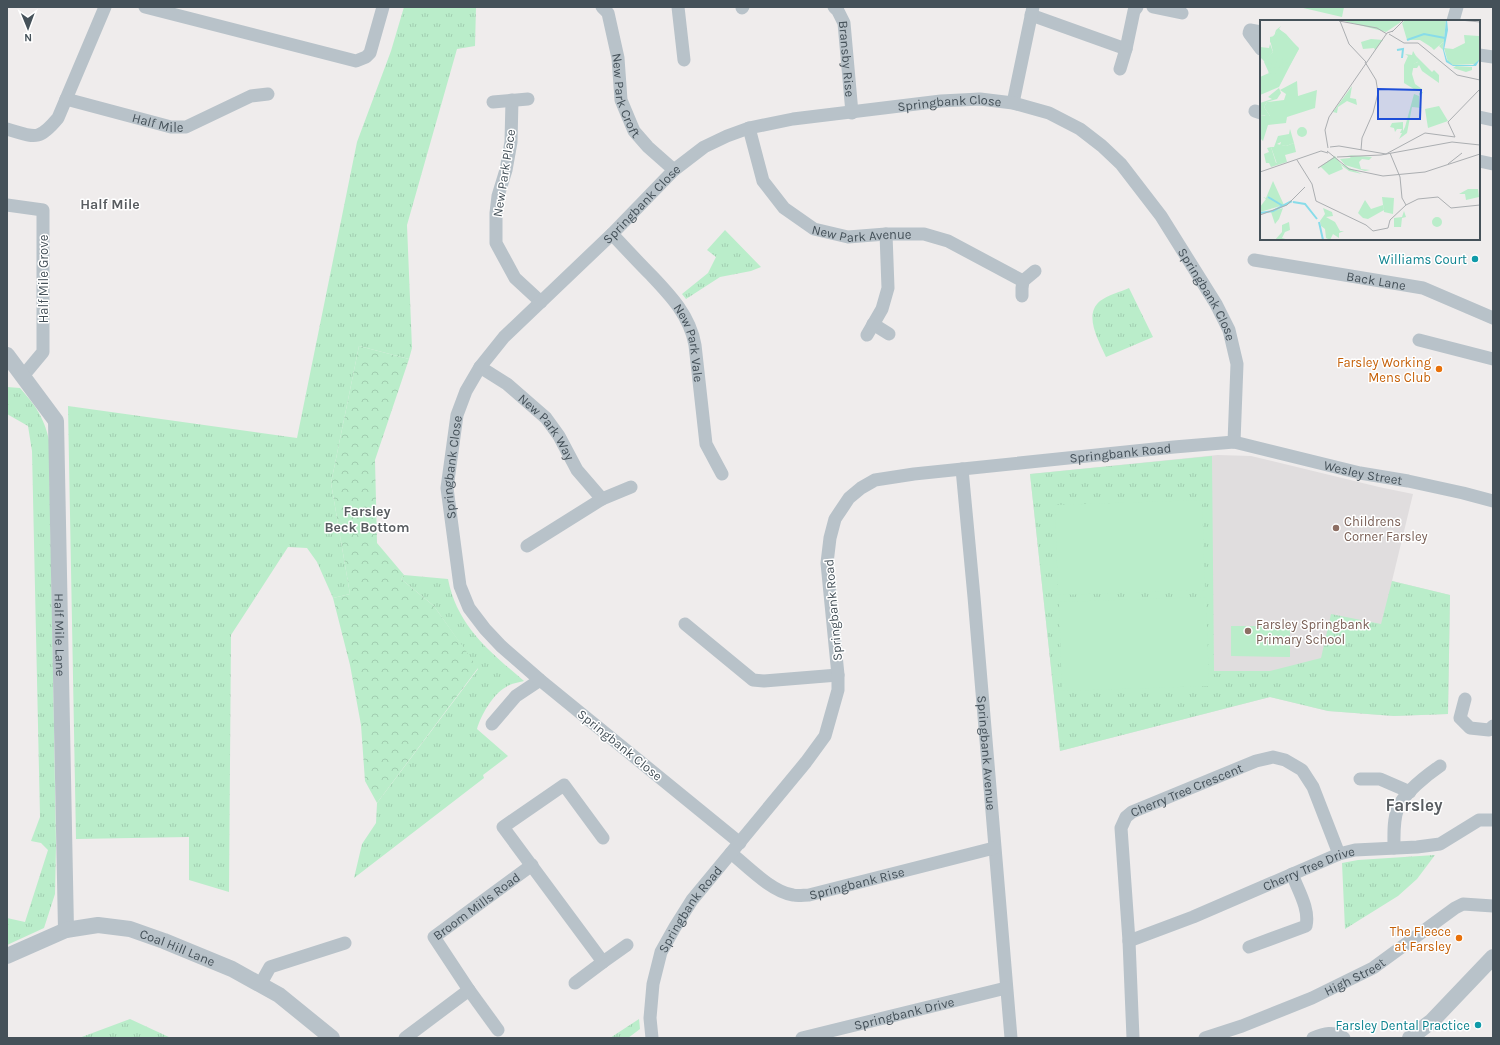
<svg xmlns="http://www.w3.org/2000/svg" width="1500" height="1045" viewBox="0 0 1500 1045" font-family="Karla,sans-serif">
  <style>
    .education { fill: #e0ddde }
    .grass { fill: url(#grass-tufts) }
    .forest { fill: url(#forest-crowns) }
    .park { fill: #baedca }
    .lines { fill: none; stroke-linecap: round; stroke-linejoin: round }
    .minor { stroke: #b8c2c9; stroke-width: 13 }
    .tertiary { stroke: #b8c2c9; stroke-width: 16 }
    .culture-dot { fill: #0f9aa8; stroke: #fff; stroke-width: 1.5 }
    .food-dot { fill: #e8710a; stroke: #fff; stroke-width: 1.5 }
    .education-dot { fill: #8d6e63; stroke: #fff; stroke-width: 1.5 }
    .labels { text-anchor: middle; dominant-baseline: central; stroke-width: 3; stroke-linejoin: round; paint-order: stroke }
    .street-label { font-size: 13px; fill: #455159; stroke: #fff }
    .culture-label { font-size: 13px; fill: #0d838f; stroke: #fff; text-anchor: end }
    .food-label { font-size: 13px; fill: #c56008; stroke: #fff; text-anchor: end }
    .education-label { font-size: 13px; fill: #785e54; stroke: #fff; text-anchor: start }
    .neighbourhood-label { font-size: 14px; font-weight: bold; fill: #595d61; stroke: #fff }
    .district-label { font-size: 17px; font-weight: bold; fill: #595d61; stroke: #fff }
    .inset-river { fill: none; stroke: #88dce9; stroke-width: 2 }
    .inset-road { fill: none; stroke: #abaeb1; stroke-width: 1 }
    .view { fill: #1d4ed8; fill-opacity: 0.15; stroke: #1d4ed8; stroke-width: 2 }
    .inset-edge { fill: none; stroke: #455159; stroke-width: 2 }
  </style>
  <defs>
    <pattern id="grass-tufts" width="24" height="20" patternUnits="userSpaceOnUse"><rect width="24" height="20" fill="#baedca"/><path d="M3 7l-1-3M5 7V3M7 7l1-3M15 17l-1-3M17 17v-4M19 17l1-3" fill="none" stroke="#a1cdb0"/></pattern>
    <pattern id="forest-crowns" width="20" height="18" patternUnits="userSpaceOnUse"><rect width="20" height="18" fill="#baedca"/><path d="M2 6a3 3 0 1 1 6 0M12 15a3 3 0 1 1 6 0" fill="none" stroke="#a1cdb0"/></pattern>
  </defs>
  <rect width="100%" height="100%" fill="#efecec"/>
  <path class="education" d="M1218,455L1251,456L1379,487L1413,494L1392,581L1450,595L1448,714L1394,716L1328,711L1270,697L1060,751L1030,474Z"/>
  <path class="grass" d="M404,7H476L475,46L457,49L407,225L412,348L409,359L359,346L331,483L350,594L333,598L317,562L307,548L288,547L231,635L229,892L189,880V837L76,839L68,406L297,438L357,142L391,51Z
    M725,230L761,267L751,271L720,277L686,299L682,294L708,273L716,257L707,250Z
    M1129,288L1153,337L1106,357C1099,341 1083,315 1100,301C1108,295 1120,292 1129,288Z
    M7,387L20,388C35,405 44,417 49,440L56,845L55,894L44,928L7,945V918L25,922L48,850L41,843L31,841L40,817L32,451L28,426L7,414Z
    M1212,456L1214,671H1270L1321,658L1331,614L1381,624L1392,581L1450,595L1448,714L1394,716L1328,711L1270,697L1060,751L1030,474Z
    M404,575L448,579C457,626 490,652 524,681C518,683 511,683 506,687C493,694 481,715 477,729L508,756L483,775L484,778L354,878L362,844L376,823L377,803L478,669L434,606L401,579Z
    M1435,855L1417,879L1398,896L1345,929L1342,863L1358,860Z
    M130,1019L171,1038H79Z
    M639,1019L640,1029L628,1038H610Z"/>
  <path class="forest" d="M359,346L409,359L375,460L377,543L404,575L401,579L434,606L478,668L377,803L365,781L361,725L350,665L333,598L350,594L331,483Z"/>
  <path class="park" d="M1299,7H1344L1342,17Z
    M1202,500L1205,590L1058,595L1055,505Z
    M1206,597L1209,686L1062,691L1059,602Z
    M1231,626H1290V657L1231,656Z"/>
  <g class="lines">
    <g class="minor">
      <path d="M145,7L356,61L366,57L370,53L383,7"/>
      <path id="s1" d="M602,7L608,13L618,58L621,100L634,131L648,147L674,170"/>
      <path d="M678,7L684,60"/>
      <path id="s2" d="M834,7L838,11L844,23L852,113"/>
      <path d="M1153,7L1182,13"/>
      <path d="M742,8L743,7"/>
      <path d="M1031,15L1126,49"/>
      <path d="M1453,21L1457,7"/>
      <path d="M1261,32L1250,30L1249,33L1261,49"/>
      <path d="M1479,55L1493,57"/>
      <path d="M1120,69L1126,49L1134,11L1137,7"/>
      <path id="s3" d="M66,99L171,127H186L251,96L268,94"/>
      <path d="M512,100L511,142L506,170L498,196L496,213V243L515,278L541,302"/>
      <path d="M493,102L528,99"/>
      <path d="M1013,103L1033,7"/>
      <path d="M1255,111L1261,113"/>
      <path d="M1479,117L1493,120"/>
      <path id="s4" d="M749,128L763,181L784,208L814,229L848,237L886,234H924L948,241L1023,281L1022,288V296"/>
      <path d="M7,129C35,137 38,142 58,118L105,7"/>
      <path d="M1479,161L1493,164"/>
      <path d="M7,205L43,210V352L23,376"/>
      <path id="s5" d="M612,234C625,248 638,262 651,275C671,296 690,316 695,345L706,444L722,474"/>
      <path id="s6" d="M1254,260L1423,288L1493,318"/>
      <path d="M1023,281L1035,271"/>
      <path d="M873,324L889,334"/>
      <path d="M867,335L882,309L888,288L886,234"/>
      <path d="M1419,340L1493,359"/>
      <path id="s7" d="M480,367L507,384L546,418L559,436L577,470L602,499"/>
      <path id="s8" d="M962,469L974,597L1011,1038"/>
      <path d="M527,546L602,499L631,487"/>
      <path d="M685,624L753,680L764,681L838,675"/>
      <path d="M1465,699L1460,718L1470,728L1489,730L1493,726"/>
      <path d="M492,724L516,696L540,680"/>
      <path d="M1360,779H1380L1410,792"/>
      <path d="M603,838L564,785L503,827L603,962L627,945"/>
      <path id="s9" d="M740,843L540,680L501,646L485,629L469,608L460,586L447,488L457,415L466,391L480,367L504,337L612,234L674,170L704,147L727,136L749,128L793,119L941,101L980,99L1013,103L1049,113L1080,129L1102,146L1121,164L1161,216L1216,304L1229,330L1237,364L1234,442"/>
      <path d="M1394,848C1394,835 1393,820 1398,808C1404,793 1427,775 1440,766"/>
      <path id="s10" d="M731,853C748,867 772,892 793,895C798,896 804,895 809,895L994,848"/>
      <path id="s11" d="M1129,941L1193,917L1339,854L1355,850L1417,847L1440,844L1479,820H1493"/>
      <path d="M1249,947L1306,926C1310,909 1298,890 1292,874"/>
      <path d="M575,983L603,962"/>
      <path d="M260,985L270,967L345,943"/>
      <path d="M469,990L498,1030"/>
      <path id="s12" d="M405,1038L469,990L434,937L532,865"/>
      <path id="s13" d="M652,1038L650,1018L653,984L661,952L675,927L692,900L806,762L825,736L838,690V675L827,563L830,538L835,519L849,498L861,488L875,480L914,474L1174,447L1234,442L1360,473L1408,481L1463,493L1493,501"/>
      <path id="s14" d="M802,1038L1006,988"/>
      <path id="s15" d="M1133,1038L1129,941L1121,828L1126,817L1132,812L1256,761L1273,757L1285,760L1302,770L1313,787L1339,854"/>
      <path id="s16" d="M1205,1038L1242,1026L1312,998L1373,968L1455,908L1463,904L1493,906"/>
      <path d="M1313,1038C1323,1034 1335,1030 1344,1038"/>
    </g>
    <g class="tertiary">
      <path id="s17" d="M7,355L56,421L66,930"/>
      <path id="s18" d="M7,956L66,930L98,925L130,929L164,941L232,969L279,995L332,1038"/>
      <path d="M1410,1038L1432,1021L1493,957"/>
    </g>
  </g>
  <g class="culture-dot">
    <circle cx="1475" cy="259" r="4"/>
    <circle cx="1478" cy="1025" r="4"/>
  </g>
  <g class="food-dot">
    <circle cx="1439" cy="369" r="4"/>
    <circle cx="1459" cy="938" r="4"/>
  </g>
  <g class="education-dot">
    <circle cx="1336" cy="528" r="4"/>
    <circle cx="1248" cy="631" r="4"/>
  </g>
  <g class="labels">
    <g class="street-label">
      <text stroke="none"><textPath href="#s2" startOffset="55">Bransby Rise</textPath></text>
      <text stroke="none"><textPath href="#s1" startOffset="93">New Park Croft</textPath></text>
      <text stroke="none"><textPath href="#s9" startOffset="1175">Springbank Close</textPath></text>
      <text stroke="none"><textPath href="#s3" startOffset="95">Half Mile</textPath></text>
      <text transform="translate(504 173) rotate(-81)">New Park Place</text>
      <text stroke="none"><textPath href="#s9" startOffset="839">Springbank Close</textPath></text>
      <text stroke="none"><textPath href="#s4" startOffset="174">New Park Avenue</textPath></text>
      <text transform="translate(43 279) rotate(-90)">Half Mile Grove</text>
      <text stroke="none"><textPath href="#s6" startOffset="124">Back Lane</textPath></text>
      <text stroke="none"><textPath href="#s9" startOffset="1522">Springbank Close</textPath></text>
      <text stroke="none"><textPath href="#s5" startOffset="137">New Park Vale</textPath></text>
      <text stroke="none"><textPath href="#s7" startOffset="91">New Park Way</textPath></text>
      <text stroke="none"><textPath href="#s13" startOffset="883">Springbank Road</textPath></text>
      <text stroke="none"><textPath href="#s9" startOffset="503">Springbank Close</textPath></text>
      <text stroke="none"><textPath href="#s13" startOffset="1130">Wesley Street</textPath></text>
      <text transform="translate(833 610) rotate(-95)">Springbank Road</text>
      <text stroke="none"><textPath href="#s17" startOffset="296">Half Mile Lane</textPath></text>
      <text transform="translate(620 745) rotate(39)">Springbank Close</text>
      <text stroke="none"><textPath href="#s8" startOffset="285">Springbank Avenue</textPath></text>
      <text stroke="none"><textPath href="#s15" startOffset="289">Cherry Tree Crescent</textPath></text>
      <text stroke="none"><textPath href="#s11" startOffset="194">Cherry Tree Drive</textPath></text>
      <text stroke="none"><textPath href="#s10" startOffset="141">Springbank Rise</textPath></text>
      <text stroke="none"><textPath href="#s12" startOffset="196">Broom Mills Road</textPath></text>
      <text stroke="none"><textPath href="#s13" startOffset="139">Springbank Road</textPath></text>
      <text stroke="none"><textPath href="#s18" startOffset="180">Coal Hill Lane</textPath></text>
      <text stroke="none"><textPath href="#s16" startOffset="162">High Street</textPath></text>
      <text stroke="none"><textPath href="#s14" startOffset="105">Springbank Drive</textPath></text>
    </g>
    <g class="culture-label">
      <text x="1467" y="259">Williams Court</text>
      <text x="1470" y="1025">Farsley Dental Practice</text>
    </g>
    <g class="food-label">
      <text x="1431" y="362">Farsley Working<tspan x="1431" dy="15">Mens Club</tspan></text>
      <text x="1451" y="931">The Fleece<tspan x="1451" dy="15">at Farsley</tspan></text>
    </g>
    <g class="education-label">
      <text x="1344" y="521">Childrens<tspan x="1344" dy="15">Corner Farsley</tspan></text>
      <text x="1256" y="624">Farsley Springbank<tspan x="1256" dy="15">Primary School</tspan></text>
    </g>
    <g class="neighbourhood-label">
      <text x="110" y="204">Half Mile</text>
      <text x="367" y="511">Farsley<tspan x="367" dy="16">Beck Bottom</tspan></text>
    </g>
    <g class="district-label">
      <text x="1414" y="805">Farsley</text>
    </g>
  </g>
  <g transform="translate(1260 20)">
    <rect width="220" height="220" fill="#efecec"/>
    <path d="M80,0H139L141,2L126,12ZM145,0H186L183,30L179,26L183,22V17H171V27L160,20H147L142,3ZM19,9L39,28L19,67L0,75V57L9,53L4,42L13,32L10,20ZM153,31L159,41L154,44L152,54L155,64L162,69L157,71L144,63V45L148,36L145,34L152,35ZM196,46L212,47V50L206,52L193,48ZM37,61L38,76L57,70L55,88L27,97L26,103L8,105L3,121L0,118V95L10,96L4,87L7,82L24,80L26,74L20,70ZM163,72V73L159,75V87L162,88L152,87L147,113L139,119L145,107L154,74L159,76V73ZM87,135L112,137L109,140L102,139L99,142L101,149L110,150L112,152L110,150L105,151L85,145L80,139L90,138L91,136ZM13,161L24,185L0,192V187L6,179L3,177L6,178ZM23,188L19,199L15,204L11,192ZM63,188L72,192L73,196L66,197L75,202L80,211H84L79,213V218L73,214L70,220L66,218L65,209L61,206L60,201L65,194ZM29,202L30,210L25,212L22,218L29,220H15L22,212V205Z" fill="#baedca"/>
    <path d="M21,6L19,9L26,14L39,29L29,47L38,28L19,10L16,13L17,22L12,20L10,23V17L15,16V13L16,10ZM10,24L13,32L5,42L0,37V27L9,28ZM156,36L172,52L174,50L179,55V63L162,51L159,45L157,48H152L153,44L158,42ZM28,37L25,41L18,47L28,42L27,46L16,48L20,50L16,54L8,53L12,50L7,43L12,44L11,47L14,48L18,38L20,40L17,43L19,44L21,40L24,38L22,40L23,42ZM19,68L21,73L17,79L7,82L4,87L10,96L6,98L5,95H0V83L12,79L8,77ZM30,109L34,123L26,126L20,125L21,122L17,124V137L22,142L17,144L11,127L7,128L11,127H14L18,116L29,114ZM75,136L81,144L102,154L89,151L81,145L83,149L69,155L61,147L57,149Z" fill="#baedca"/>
    <path d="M122,177L134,178L133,194L124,192Z" fill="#baedca"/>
    <path d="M220,12V39L215,44L193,45L188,42L184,28L193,29L205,23L204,15L219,16ZM171,17H183V22L174,30L168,24ZM111,19L123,20L115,30L114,28L103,29L101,22ZM92,66L90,78L96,79L97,85L87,81L78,87L77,93L73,92ZM179,86L188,101L168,108L165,89ZM143,102V113H140L142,109H137L135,112L134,108L130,107L132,103ZM37 112a5 5 0 1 1 10 0a5 5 0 1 1-10 0ZM34,123L36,132L25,135L27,142L11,147L9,143H6L4,134L9,132L7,128L11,127H12L13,128L11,127L7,128L11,127L16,143H21L18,142L14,131L17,124L26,126ZM208,169H218L219,177L206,180L205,174H199ZM105,180L111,189L123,185L124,190L108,199L103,198L98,193ZM144,191L146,197L142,198L141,207H134V198L142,197ZM172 202a5 5 0 1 1 10 0a5 5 0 1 1-10 0Z" fill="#baedca"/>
    <path d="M186,0H187L188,10L184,30L187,40L193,45H213L220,39L216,46H193L186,42L183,30Z" fill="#88dce9"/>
    <path class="inset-river" d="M147,20L164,14L185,18M137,30L143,29L142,38M8,177L23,186M33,182L45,184L57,199M0,193L13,191L32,181M59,202L63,220"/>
    <path class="inset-road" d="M200,0L220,2M79,1L117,8L127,14M80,1L89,24L106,42M132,12L144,0M129,14L144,23H158L197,55L220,60M195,117L188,102L220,69M70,127L79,126L126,134L165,113L195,117M68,128L65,110L69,97L127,13L133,11M101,130L102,118L113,93L118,73L116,60L105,42M67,131L89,149L123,156L165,152L220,134M130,133L140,157L142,178L146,185M77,137L121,135L192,122L220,125M37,140L52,164L56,181L106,205L113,211L128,208L130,200L146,185L158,179L178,177L191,188L220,185M188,144L202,133M58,148L75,137M0,152L61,131L68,133M0,195L27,185L45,167"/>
    <path class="view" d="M118,69L161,70L160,99H118Z"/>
    <rect width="220" height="220" class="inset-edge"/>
  </g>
  <rect width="1500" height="1045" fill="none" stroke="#455159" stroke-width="16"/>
  <g transform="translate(28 28) rotate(179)" stroke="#ffffff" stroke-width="3" paint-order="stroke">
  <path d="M0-3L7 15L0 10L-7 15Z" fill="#455159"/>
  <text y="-6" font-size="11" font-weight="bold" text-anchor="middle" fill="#455159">N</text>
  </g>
</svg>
